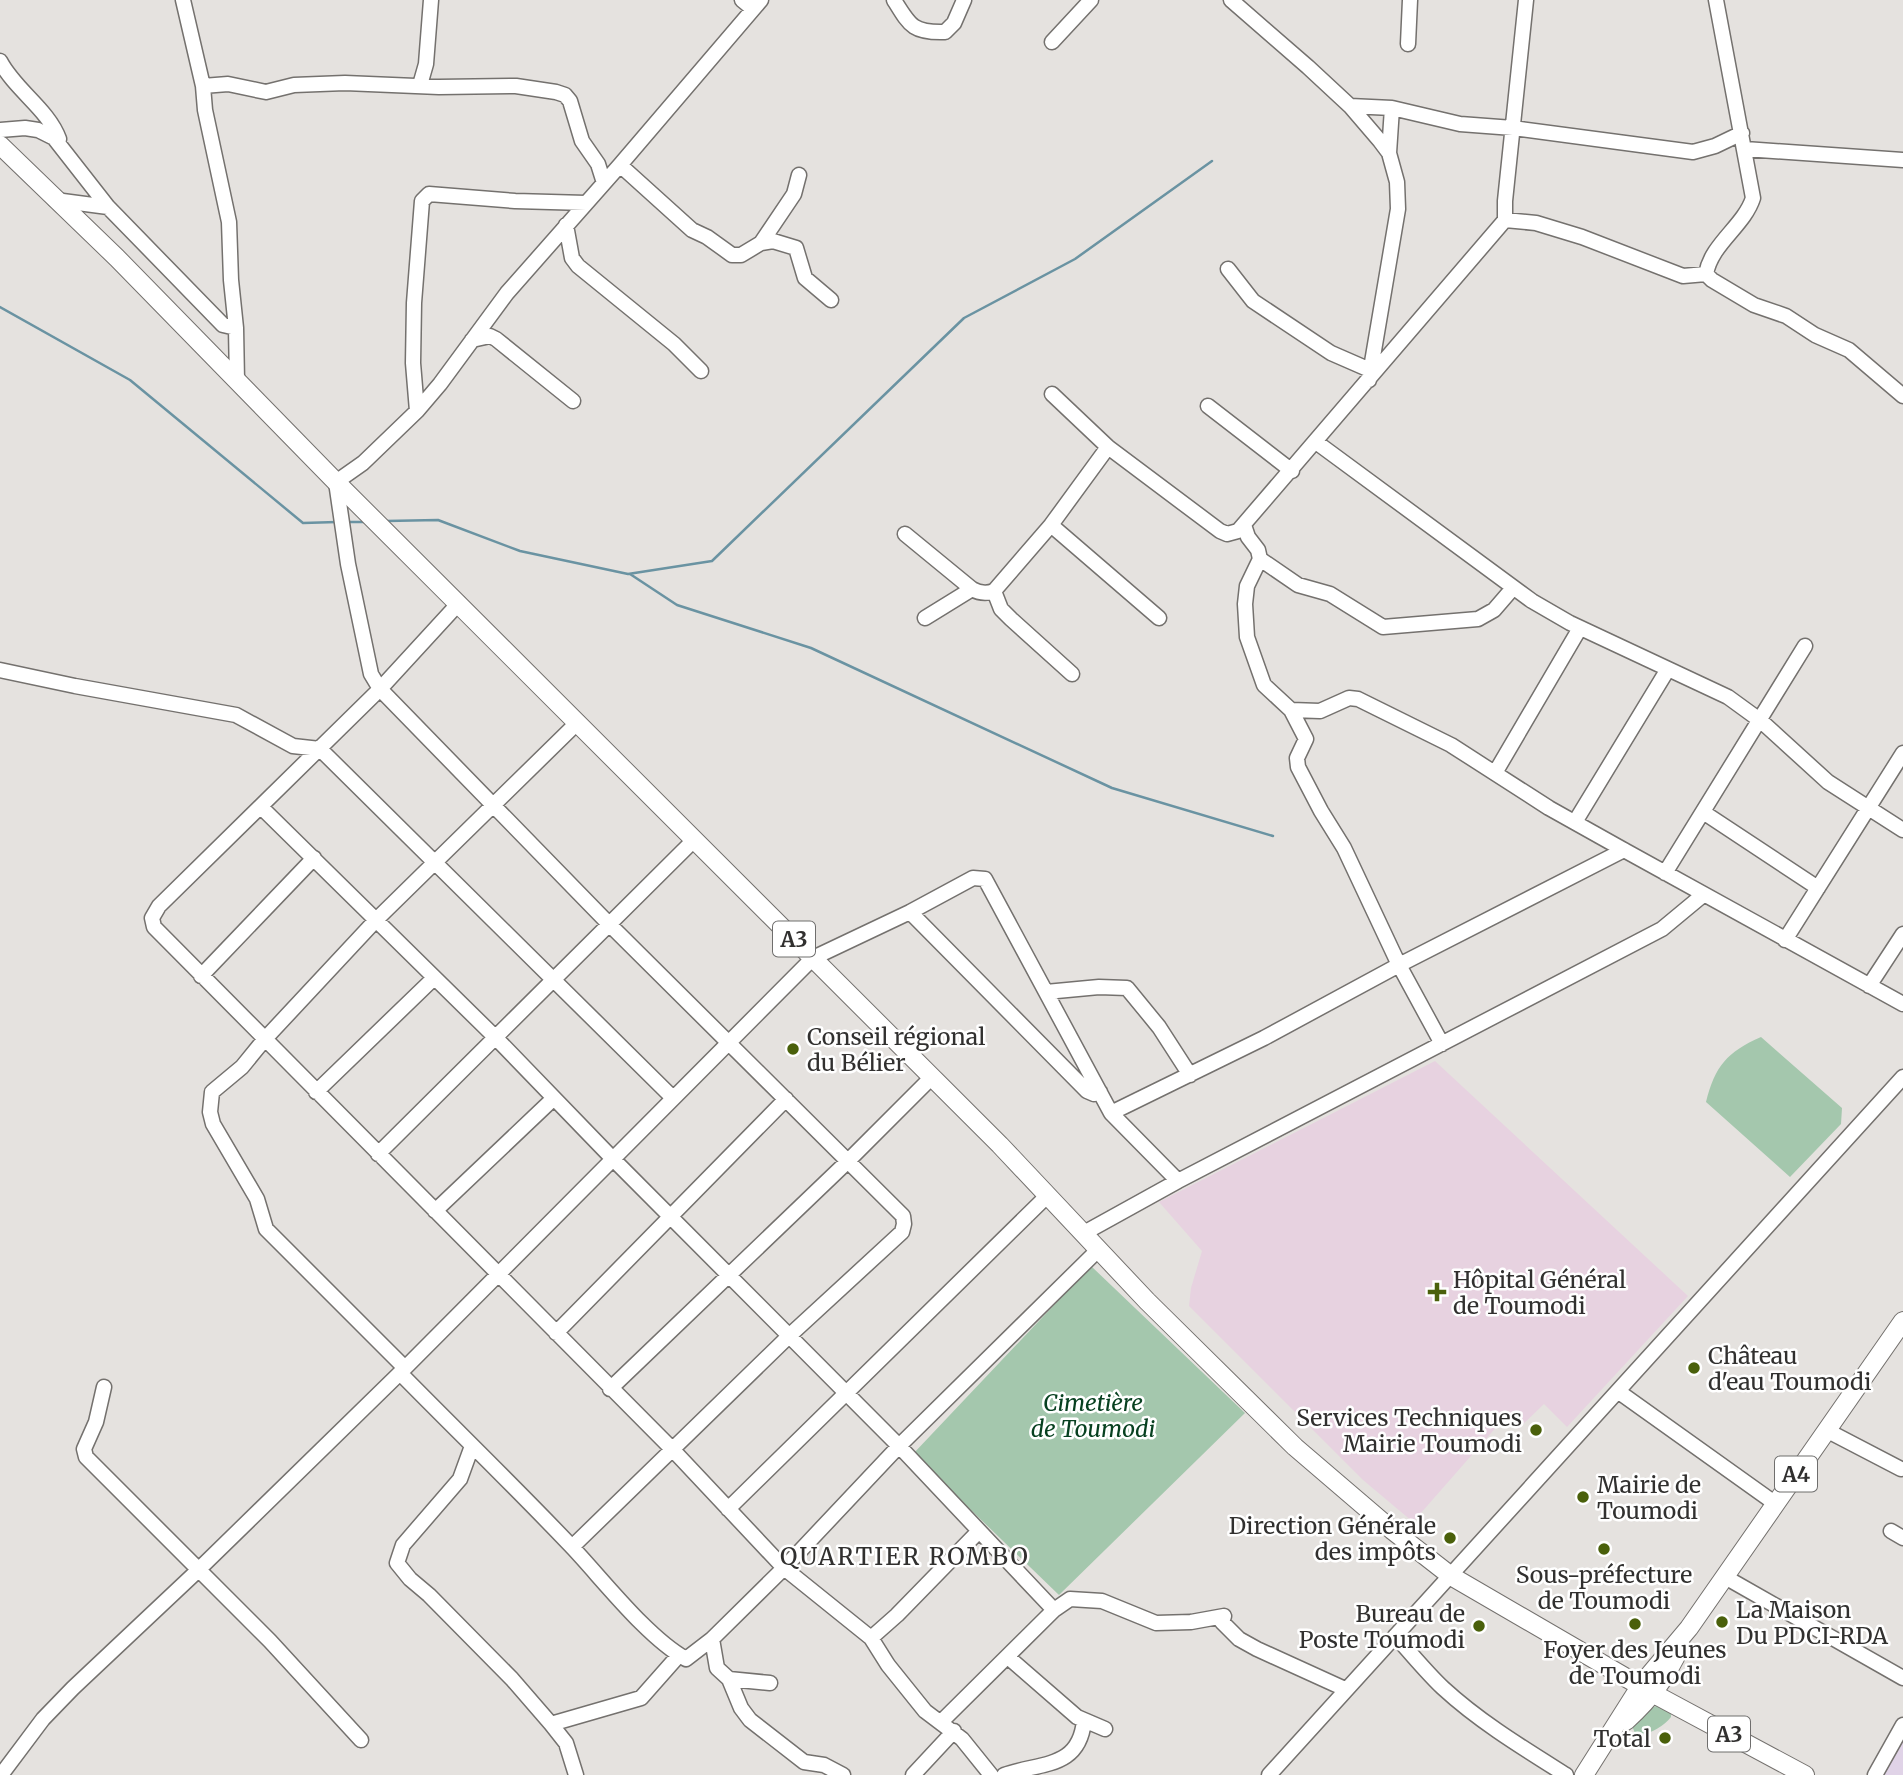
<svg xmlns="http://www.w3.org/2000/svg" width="1903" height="1775" viewBox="0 0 1903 1775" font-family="Merriweather,serif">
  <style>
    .commercial { fill: #e0d3e7 }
    .medical { fill: #e7d2e0 }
    .green { fill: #a4c7ad }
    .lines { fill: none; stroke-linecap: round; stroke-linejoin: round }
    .stream { stroke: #6a93a2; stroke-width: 2.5 }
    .minor-casing { stroke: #74716e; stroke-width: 17 }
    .major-casing { stroke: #74716e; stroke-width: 20 }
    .minor { stroke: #fff; stroke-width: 14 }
    .major { stroke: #fff; stroke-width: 18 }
    .poi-dot { fill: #4a600b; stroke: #fff; stroke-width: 2.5 }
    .labels { text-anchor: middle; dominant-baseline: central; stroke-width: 5; stroke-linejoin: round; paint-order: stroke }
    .shield { fill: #fff; stroke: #6f6e6d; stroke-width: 2 }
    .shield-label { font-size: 21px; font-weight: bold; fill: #31302f }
    .poi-label { font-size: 23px; fill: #31302f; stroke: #fff; text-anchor: start }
    .park-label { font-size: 23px; font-style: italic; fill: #074020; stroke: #fff }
    .neighbourhood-label { font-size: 24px; letter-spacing: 2px; fill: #31302f; stroke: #fff }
  </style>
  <rect width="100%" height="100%" fill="#e5e2df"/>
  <path class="commercial" d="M1903,1735V1775H1881Z"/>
  <path class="medical" d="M1435,1061L1688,1296L1567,1427L1544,1404L1518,1429L1506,1416L1413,1522L1363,1480L1189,1306L1191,1288L1202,1251L1159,1202Z"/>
  <path class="green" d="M1761,1037L1842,1108L1841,1124L1790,1177L1706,1102C1715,1066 1727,1052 1761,1037Z
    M1091,1266L1245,1413L1059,1595L913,1454Z
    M1658,1705L1671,1711V1717C1663,1727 1647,1737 1635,1733L1632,1726L1643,1712Z"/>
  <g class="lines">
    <path class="stream" d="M0,307L130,380L303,523L337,522
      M386,521L438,520L520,551L628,574L712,561L964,318L1075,259L1212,161
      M347,522H365
      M630,574L677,605L811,648L1112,788L1273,836"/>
    <defs>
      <path id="minor" d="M183,0L203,86L205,110L229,222L231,280L236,328L237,381
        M742,0L753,9
        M894,0C910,26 913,33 945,32L954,23L964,0
        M1231,0L1308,67L1350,106L1380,141L1389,153L1397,182L1398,209L1369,380
        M1716,0L1753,198C1744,226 1711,244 1706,274L1712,280L1754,305L1786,316L1815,335L1849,350L1903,396
        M1052,42L1091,0
        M1408,44L1410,0
        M0,61C15,90 48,109 59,139
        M420,85L426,64L431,0
        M203,86L228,84L266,92L294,85L345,83L439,87L516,86L556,92L565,95L570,101L582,141L598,164L604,183
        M1350,106L1392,108L1460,124L1513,128L1693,152L1715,146L1742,133
        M0,130L25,128L38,130L54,138L108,207L223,325L236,328
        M1745,149L1903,160
        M1389,153L1392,108
        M620,165L692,230L707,237L732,255H741L761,243L773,241L796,248L805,278L831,300
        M55,200L108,207
        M1505,220L1536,223L1582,237L1683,276L1706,274
        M566,225L572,258L578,266L674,344L701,371
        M761,243L794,194L799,175
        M1228,269L1253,301L1331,353L1370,370
        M472,340L490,336L496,339L573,401
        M1052,394L1108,447L1220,531L1227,534L1238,531L1505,220V201L1526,0
        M1208,406L1292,471
        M417,411L413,363L414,303L422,201L429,194L515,201L586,203
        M1316,442L1532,601L1570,623L1728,697L1761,721L1828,782L1903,830
        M1051,525L1159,618
        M1244,525L1248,537L1258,550L1260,559L1247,586L1245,604L1247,637L1264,685L1291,710L1306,739L1297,758L1298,767L1321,811L1344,848L1399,965L1442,1044
        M905,534L972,589C979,593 986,594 994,591L1051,525L1108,447
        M1260,559L1298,585L1330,594L1383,627L1478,619L1494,610L1513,588
        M994,591L1001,609L1011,619L1072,674
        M459,603L380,689L159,906L152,918L154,927L673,1450L784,1568L871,1638L888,1665L925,1711L962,1739L991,1775
        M925,618L972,589
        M0,670L75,686L236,715L293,746L320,749L673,1098
        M1291,710L1320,711L1349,698L1358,699L1451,745L1549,808L1624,850L1903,1004
        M1495,773L1580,628
        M261,807L495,1037L613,1159L899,1446L1054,1610
        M1703,812L1818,888
        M1575,822L1668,669
        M1665,873L1805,646
        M910,912L1087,1091L1094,1094L1100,1092
        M1785,940L1903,753
        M201,976L314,858
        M1869,986L1903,934
        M1046,992L1099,987L1127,988L1159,1027L1190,1075
        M316,1092L434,978
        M1111,1113L1264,1038L1399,965L1624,850
        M378,1154L694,840
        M435,1211L554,1098
        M1084,1233L1178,1181L1662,929L1703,895
        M556,1333L786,1099
        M405,1368L266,1229L257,1199L213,1124L210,1112L212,1092L242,1067L264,1040L376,920L578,722
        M400,1373C457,1431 516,1488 572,1547C604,1581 647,1637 686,1659L712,1639L784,1568L899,1446L1098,1250
        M104,1387L96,1422L84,1449L86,1457L270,1641L361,1740
        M610,1389L848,1161L932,1077
        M1619,1392L1776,1504
        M1826,1430L1901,1469
        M472,1446L460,1479L403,1545L397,1563L410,1579L429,1595L512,1679L551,1724L566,1743L576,1775
        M728,1509L1047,1196
        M1891,1531L1903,1538
        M572,1547L789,1336L902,1232L904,1224L903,1216L608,923L380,689L371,674L348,564L336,482L363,463L417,411L440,384L507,293L620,165L761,0
        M1725,1577L1903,1678
        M1395,1636C1411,1653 1426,1672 1443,1688C1480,1722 1523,1748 1566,1775
        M871,1638L897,1615L978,1532
        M712,1639L717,1668L729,1679L741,1708L750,1720L804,1762L824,1765L843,1775
        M1008,1657L1077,1717L1105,1729
        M729,1679L770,1683
        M941,1722L1054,1610L1070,1599L1102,1601L1156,1623L1191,1622L1224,1616L1222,1622L1239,1639L1257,1649L1345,1689
        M551,1724L641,1698L679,1655
        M1,1775L43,1719L73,1688L192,1576L405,1368L813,958L910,912L973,878L985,879L1111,1113L1178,1181
        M913,1775L954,1731
        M1004,1775C1041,1762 1079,1769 1084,1721
        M1269,1775C1481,1543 1693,1311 1903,1077
        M1875,1775L1903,1725"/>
      <path id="major" d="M0,145L117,258L336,482L1000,1145L1147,1301L1295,1447L1392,1530L1451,1576L1654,1694L1805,1775
        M1626,1721C1653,1696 1665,1679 1681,1646
        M1584,1775L1641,1685L1689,1628L1903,1321"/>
    </defs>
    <use href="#minor" class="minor-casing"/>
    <use href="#major" class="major-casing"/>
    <use href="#minor" class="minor"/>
    <use href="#major" class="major"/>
  </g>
  <g class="poi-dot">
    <circle cx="793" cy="1049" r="7"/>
    <path d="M1433.5 1281.5h7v7h7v7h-7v7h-7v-7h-7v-7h7z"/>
    <circle cx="1694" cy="1368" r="7"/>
    <circle cx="1536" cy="1430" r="7"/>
    <circle cx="1583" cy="1497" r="7"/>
    <circle cx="1450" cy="1538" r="7"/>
    <circle cx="1604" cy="1549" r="7"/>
    <circle cx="1722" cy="1622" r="7"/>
    <circle cx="1635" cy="1624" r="7"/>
    <circle cx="1479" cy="1626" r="7"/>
    <circle cx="1665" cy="1738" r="7"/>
  </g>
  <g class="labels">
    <g class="shield">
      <rect x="773" y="921.5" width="42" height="35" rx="5"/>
      <rect x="1775" y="1456.5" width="42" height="35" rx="5"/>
      <rect x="1708" y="1716.5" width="42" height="35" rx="5"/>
    </g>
    <g class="shield-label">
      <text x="794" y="939">A3</text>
      <text x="1796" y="1474">A4</text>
      <text x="1729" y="1734">A3</text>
    </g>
    <g class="poi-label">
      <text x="807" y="1036">Conseil régional<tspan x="807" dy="26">du Bélier</tspan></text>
      <text x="1453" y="1279">Hôpital Général<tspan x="1453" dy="26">de Toumodi</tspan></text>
      <text x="1708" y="1355">Château<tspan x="1708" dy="26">d'eau Toumodi</tspan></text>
      <text x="1522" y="1417" text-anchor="end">Services Techniques<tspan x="1522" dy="26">Mairie Toumodi</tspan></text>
      <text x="1597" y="1484">Mairie de<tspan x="1597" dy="26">Toumodi</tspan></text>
      <text x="1436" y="1525" text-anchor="end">Direction Générale<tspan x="1436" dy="26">des impôts</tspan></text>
      <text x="1604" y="1574" text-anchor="middle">Sous-préfecture<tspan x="1604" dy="26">de Toumodi</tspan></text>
      <text x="1736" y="1609">La Maison<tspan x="1736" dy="26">Du PDCI-RDA</tspan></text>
      <text x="1465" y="1613" text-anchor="end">Bureau de<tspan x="1465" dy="26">Poste Toumodi</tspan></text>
      <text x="1635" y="1649" text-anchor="middle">Foyer des Jeunes<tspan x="1635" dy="26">de Toumodi</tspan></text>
      <text x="1651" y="1738" text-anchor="end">Total</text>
    </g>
    <g class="park-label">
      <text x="1093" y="1402">Cimetière<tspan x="1093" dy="26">de Toumodi</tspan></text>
    </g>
    <g class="neighbourhood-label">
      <text x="905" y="1556">QUARTIER ROMBO</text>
    </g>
  </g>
</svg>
